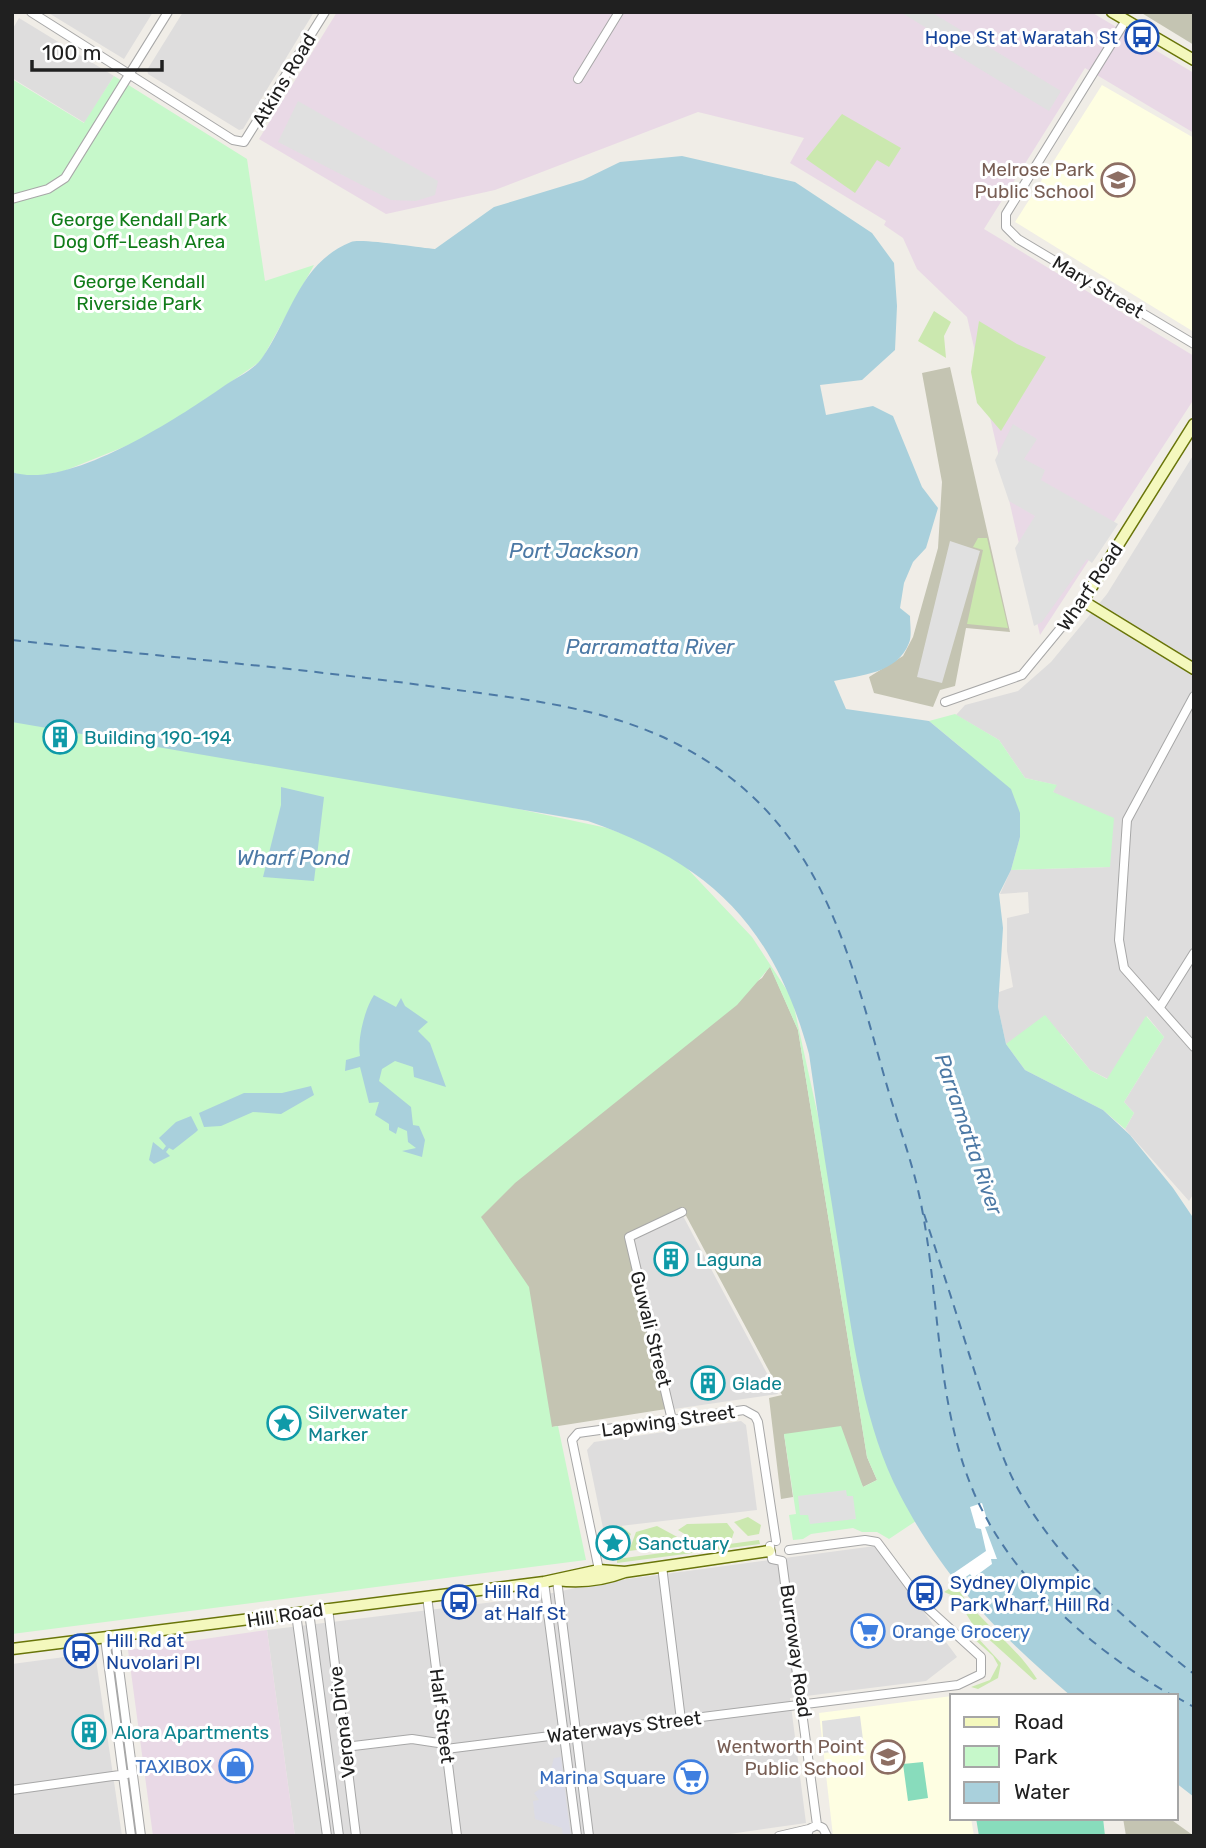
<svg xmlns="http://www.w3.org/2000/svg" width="1206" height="1848" viewBox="0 0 1206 1848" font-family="Rubik,sans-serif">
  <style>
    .residential { fill: #dedddd }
    .industrial { fill: #e9d9e6 }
    .education { fill: #fefee2 }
    .construction { fill: #c4c4b2 }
    .grass { fill: #cbe8af }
    .park { fill: #c6f8ca }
    .pitch { fill: #88dcbc }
    .parking { fill: #e0e0e0 }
    .plaza { fill: #dbdbe6 }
    .water { fill: #a9d0dc }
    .pier { fill: #fff }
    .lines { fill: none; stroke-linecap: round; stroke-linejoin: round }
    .ferry { stroke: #4c79a5; stroke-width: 2; stroke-dasharray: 9 7; stroke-linecap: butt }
    .street-casing { stroke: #a7a7a7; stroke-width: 10 }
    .secondary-casing { stroke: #697509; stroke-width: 13 }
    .street { stroke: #fff; stroke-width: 8 }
    .secondary { stroke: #f4f8bd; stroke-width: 10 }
    .labels { text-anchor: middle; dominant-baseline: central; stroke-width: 6; stroke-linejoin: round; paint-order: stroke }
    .transit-label { font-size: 19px; fill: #164399; stroke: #fff; text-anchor: start }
    .street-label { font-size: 19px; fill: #202020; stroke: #fff }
    .education-label { font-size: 19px; fill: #785e54; stroke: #fff; text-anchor: end }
    .park-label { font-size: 19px; fill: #107c19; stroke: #fff }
    .culture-label { font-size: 19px; fill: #0d838f; stroke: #fff; text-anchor: start }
    .shop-label { font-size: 19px; fill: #366cbe; stroke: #fff; text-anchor: end }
    .water-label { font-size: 21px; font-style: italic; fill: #4c79a5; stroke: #fff }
  </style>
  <rect width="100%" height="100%" fill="#f0ede7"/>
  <path class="residential" d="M47,12H153L124,59Z
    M183,12H314L243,129L239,130L148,74L147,70Z
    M19,18L114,76L85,123L12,78V30Z
    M1194,454V1193L1189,1201L1125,1129L1134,1113L1124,1102L1164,1037L1147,1016L1108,1079L1090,1070L1061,1034L1006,1044L998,1007L999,992L1013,987L1007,951V918L1029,913L1028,892L1000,894L1011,870L1110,867L1053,792L1056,785L1025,778L999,740L956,715L965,705L1018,691L1051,662L1107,594Z
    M682,1214L718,1282L778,1394L674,1409L630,1238Z
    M741,1421L746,1425L757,1510L603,1528L587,1450L594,1442Z
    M875,1546L957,1657L926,1681L790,1698L806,1823L716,1836H295L267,1630L534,1597L598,1583Z
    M95,1653L122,1836H12V1664Z"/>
  <path class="industrial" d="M337,12H1091L1194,73V133L1085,68L984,229L1194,356V399L1040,635L967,317L917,269L903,238L884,225L886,221L790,163L804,138L698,112L495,190L386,214L259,139Z
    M267,1630L295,1836H153L128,1650Z"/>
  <path class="education" d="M1102,85L1194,138V332L1015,222Z
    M952,1696V1818H971L974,1836H833L819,1713Z"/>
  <path class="construction" d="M1140,12H1194V45Z
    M950,367L1010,632L966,628L955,686L940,690L933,707L874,693L869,677L903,656L913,637L938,548L942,482L922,373Z
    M770,966L798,1030L867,1457L877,1480L863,1487L855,1471L784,1434L793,1497L781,1499L769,1398L782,1395L683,1210L627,1237L666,1409L552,1427L572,1535L449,1191L762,978Z
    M1123,1818H1169L1194,1836H1126Z"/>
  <path class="grass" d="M842,114L901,148L889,167L877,160L855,193L806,159Z
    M934,311L951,322L944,336L946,358L918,341Z
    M979,321L1017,344L1046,357L1001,431L977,403L971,372Z
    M978,538H987L1008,628L967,624L983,550L973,547Z
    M748,1517L761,1525L759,1534L748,1536L734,1522Z
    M727,1523L734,1532L732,1538L698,1542L678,1530L687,1524Z
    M621,1526L631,1534L622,1551L609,1548L606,1537Z
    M657,1526L681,1539V1544L629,1551L636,1532Z
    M759,1540L760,1544L617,1563V1559Z
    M955,1585C977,1620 1015,1644 1037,1679L1034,1680L973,1625L956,1597L944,1592Z
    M965,1624L1001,1663L998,1678L978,1689L971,1687L990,1680L998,1665L993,1656L962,1628Z"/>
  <path class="park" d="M114,76L247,159L265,281L314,265L261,361L193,408L146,438L64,471L28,478L12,472V79L84,123Z
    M955,714L999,740L1025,778L1057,785L1053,792L1114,818L1110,867L1011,870L1020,837L963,749L929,721Z
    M12,719L462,797L607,828L642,841L684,865L752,937L792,998L818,1116L867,1402L895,1484L916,1521L889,1539L877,1532H862L853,1528L811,1534L803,1539L793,1540L789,1515L796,1514L784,1434L841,1426L863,1487L877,1480L867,1457L798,1030L770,967L737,1005L515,1183L481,1217L529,1287L552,1427L558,1426L586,1560L12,1634Z
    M1045,1015L1090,1070L1107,1079L1146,1016L1164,1037L1124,1102L1134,1113L1125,1129L1103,1110L1025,1070L1006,1044Z"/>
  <path class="pitch" d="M923,1762L928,1798L908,1801L903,1764Z
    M976,1818H1103L1105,1836H979Z"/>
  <path class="parking" d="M931,12L1061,91L1049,111L942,46L946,40L902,13Z
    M298,101L438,181L435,195L416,201L391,200L278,142Z
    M1013,424L1037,439L1024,459L1045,470L1041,480L1118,524L1092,563L1087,559L1042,622L1034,626L1015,548L1035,516L1009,501L995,460Z
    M950,541L980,551L942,683L917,677Z
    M846,1490L847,1496H853L856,1519L810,1524L808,1515H800L798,1496Z
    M860,1716L864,1748L824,1753L822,1721Z"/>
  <path class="plaza" d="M561,1757L567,1808L571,1836H563L562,1828L535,1819L533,1801L539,1800L534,1793L547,1784L554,1758Z"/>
  <path class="water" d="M682,156L795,182L872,233L894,263L897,306L895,350L862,380L820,385L826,415L873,406L893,416L922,487L938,508L926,548L913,562L904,583L900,608L910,616C910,624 912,636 909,643C897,674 860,675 834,681L846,709L929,721L1011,789L1020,813V837L1011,870L999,894L1003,928L998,1007L1006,1044L1025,1070L1103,1110L1130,1135L1173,1188L1194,1219V1797L1176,1783V1696H1071C998,1633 945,1581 900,1495C864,1426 854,1345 842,1269C831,1197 819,1126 809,1054C774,927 712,864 588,821L12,722V472C67,491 178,418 224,386C236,378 254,370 262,358C291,317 299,263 351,242C361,238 420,248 435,249L494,207L583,180L620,162Z
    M281,787L324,797L314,881L263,877L281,805Z
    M374,995L396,1007L401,998L405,1006L428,1022L418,1031L430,1043L446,1087L414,1077L413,1067L395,1061L382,1069L379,1081L411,1107L413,1125L419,1126L425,1140L422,1157L402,1151L416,1148L408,1142L407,1131L398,1127L396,1134L389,1130V1124L375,1115L379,1102L369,1103L360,1067L345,1071L346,1060L360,1056C357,1040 365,1008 374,995Z
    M311,1086L314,1095L281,1114L253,1112L221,1126L204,1127L199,1113L244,1093H282Z
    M191,1116L198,1130L196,1132L173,1150L169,1148L166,1152L170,1156L154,1164L149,1160L153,1142L163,1150L166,1146L159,1138L176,1122Z"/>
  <path class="pier" d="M982,1503L989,1526L985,1527L997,1559H991L992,1564L973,1578L970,1574L957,1583L951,1575L986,1551L981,1529L976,1528L970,1507Z"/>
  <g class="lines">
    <path class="ferry" d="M12,640C156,656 300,668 443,688C522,699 607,707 679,745C818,817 846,942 885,1079C897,1122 914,1165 922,1209C940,1302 936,1404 974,1493C1012,1580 1092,1650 1173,1696
      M924,1214C942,1268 959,1322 976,1376C990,1419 1002,1466 1027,1504C1071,1574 1130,1624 1194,1674
      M1176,1697L1194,1707"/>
    <defs>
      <path id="street" d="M31,12L233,140L244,142L325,12
        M1126,20L1006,214V227L1018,239L1194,344
        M578,79L619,12
        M12,199L48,189L65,178L168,12
        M1194,696L1127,820L1119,940L1124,968L1194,1047
        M945,702L1022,675L1083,601
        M1160,1007L1194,953
        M672,1420L629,1237L682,1212
        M770,1546L772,1559L782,1561
        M782,1561L817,1825
        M662,1566L681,1720
        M599,1570L572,1440L578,1433L744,1410L755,1416L758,1422L776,1541
        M557,1580L589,1836
        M544,1582L577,1836
        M427,1596L457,1836
        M328,1608L356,1836
        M309,1612L339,1836
        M296,1614L327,1836
        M105,1638L131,1836
        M115,1638L141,1836
        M345,1747L412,1739L445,1744
        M446,1749L958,1685L981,1674V1657L924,1605L877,1542L865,1540L789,1550
        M12,1790L127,1774
        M779,1836L809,1829
        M807,1836L809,1829L817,1825L823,1828L827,1836"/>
      <path id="secondary" d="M1112,12L1194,60
        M1194,424L1083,601L1194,669
        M557,1580C579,1583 604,1580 625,1572L769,1551
        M12,1649L544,1582L599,1570L625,1572"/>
    </defs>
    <use href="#street" class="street-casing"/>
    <use href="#secondary" class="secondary-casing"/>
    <use href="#street" class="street"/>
    <use href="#secondary" class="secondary"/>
  </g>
  <defs>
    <symbol id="bus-ring" viewBox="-11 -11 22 22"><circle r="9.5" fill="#fff" stroke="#1a4fb4" stroke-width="1.5"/><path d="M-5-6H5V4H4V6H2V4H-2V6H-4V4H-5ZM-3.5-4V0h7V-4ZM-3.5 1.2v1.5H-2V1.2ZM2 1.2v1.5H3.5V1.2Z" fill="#1a4fb4"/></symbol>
    <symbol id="school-ring" viewBox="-11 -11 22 22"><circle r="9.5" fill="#fff" stroke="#8d6e63" stroke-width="1.5"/><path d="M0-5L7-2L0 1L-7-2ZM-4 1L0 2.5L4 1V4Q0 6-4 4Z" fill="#8d6e63"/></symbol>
    <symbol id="building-ring" viewBox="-11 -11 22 22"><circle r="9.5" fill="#fff" stroke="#0f9aa8" stroke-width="1.5"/><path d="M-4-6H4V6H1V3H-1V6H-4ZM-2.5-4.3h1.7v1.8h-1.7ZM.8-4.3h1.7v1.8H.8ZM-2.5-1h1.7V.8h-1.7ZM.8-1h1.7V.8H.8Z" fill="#0f9aa8"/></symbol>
    <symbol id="sight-ring" viewBox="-11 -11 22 22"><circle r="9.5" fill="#fff" stroke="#0f9aa8" stroke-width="1.5"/><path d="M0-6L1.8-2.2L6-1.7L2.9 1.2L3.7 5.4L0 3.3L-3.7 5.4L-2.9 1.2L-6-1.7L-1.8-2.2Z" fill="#0f9aa8"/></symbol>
    <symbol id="supermarket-ring" viewBox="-11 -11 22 22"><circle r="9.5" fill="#fff" stroke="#3f7fe0" stroke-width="1.5"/><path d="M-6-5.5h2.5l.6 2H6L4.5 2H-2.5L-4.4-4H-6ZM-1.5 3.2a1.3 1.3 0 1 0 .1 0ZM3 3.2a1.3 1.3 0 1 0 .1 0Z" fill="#3f7fe0"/></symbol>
    <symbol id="shop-ring" viewBox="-11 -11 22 22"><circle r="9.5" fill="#fff" stroke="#3f7fe0" stroke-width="1.5"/><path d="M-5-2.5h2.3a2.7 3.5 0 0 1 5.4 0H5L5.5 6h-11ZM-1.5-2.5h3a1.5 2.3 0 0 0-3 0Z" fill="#3f7fe0"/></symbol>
  </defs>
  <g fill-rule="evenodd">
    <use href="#bus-ring" x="1123" y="18" width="38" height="38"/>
    <use href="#school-ring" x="1099" y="161" width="38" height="38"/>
    <use href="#building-ring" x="41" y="718" width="38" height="38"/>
    <use href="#building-ring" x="652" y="1240" width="38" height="38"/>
    <use href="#building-ring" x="689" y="1364" width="38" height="38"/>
    <use href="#sight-ring" x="265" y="1404" width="38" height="38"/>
    <use href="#sight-ring" x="594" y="1524" width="38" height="38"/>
    <use href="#bus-ring" x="906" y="1574" width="38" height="38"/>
    <use href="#bus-ring" x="440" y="1583" width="38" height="38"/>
    <use href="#supermarket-ring" x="849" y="1612" width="38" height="38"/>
    <use href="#bus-ring" x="62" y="1632" width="38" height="38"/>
    <use href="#building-ring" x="70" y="1713" width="38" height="38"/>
    <use href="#school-ring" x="869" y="1738" width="38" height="38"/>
    <use href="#shop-ring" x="217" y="1747" width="38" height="38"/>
    <use href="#supermarket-ring" x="672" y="1758" width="38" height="38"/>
  </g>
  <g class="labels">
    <g class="transit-label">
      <text x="1118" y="37" text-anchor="end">Hope St at Waratah St</text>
      <text x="950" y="1582">Sydney Olympic<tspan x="950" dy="22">Park Wharf, Hill Rd</tspan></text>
      <text x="484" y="1591">Hill Rd<tspan x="484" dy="22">at Half St</tspan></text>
      <text x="106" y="1640">Hill Rd at<tspan x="106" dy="22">Nuvolari Pl</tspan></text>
    </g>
    <g class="street-label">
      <text transform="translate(284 80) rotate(-59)">Atkins Road</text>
      <text transform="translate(1098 287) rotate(31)">Mary Street</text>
      <text transform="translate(1090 587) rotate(-56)">Wharf Road</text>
      <text transform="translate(651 1329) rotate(76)">Guwali Street</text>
      <text transform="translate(668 1421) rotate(-8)">Lapwing Street</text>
      <text transform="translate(285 1615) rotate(-9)">Hill Road</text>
      <text transform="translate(796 1651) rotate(82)">Burroway Road</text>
      <text transform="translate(442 1716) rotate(83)">Half Street</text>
      <text transform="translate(342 1722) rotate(-97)">Verona Drive</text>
      <text transform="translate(624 1727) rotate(-7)">Waterways Street</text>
    </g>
    <g class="education-label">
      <text x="1094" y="169">Melrose Park<tspan x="1094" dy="22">Public School</tspan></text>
      <text x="864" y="1746">Wentworth Point<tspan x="864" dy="22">Public School</tspan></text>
    </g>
    <g class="park-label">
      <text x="139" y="219">George Kendall Park<tspan x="139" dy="22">Dog Off-Leash Area</tspan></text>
      <text x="139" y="281">George Kendall<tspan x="139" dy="22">Riverside Park</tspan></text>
    </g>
    <g class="culture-label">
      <text x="84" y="737">Building 190-194</text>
      <text x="696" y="1259">Laguna</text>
      <text x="732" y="1383">Glade</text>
      <text x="308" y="1412">Silverwater<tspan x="308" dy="22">Marker</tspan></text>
      <text x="638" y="1543">Sanctuary</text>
      <text x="114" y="1732">Alora Apartments</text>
    </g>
    <g class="shop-label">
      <text x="892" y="1631" text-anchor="start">Orange Grocery</text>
      <text x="212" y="1766">TAXIBOX</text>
      <text x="666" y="1777">Marina Square</text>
    </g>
    <g class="water-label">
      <text x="574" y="550">Port Jackson</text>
      <text x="650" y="646">Parramatta River</text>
      <text x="293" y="857">Wharf Pond</text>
      <text transform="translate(969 1134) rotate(71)">Parramatta River</text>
    </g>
  </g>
  <rect width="1206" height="1848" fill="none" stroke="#202020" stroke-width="28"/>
  <rect x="950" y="1694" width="228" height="126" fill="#ffffff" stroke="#a6a6a6" stroke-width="2"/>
  <rect x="964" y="1717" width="35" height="10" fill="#f4f8bd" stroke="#a6a6a6" stroke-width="2"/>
  <text x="1014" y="1729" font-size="21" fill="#202020">Road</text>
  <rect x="964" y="1746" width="35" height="21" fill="#c6f8ca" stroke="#a6a6a6" stroke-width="2"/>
  <text x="1014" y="1764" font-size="21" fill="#202020">Park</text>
  <rect x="964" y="1782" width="35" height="21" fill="#a9d0dc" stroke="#a6a6a6" stroke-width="2"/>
  <text x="1014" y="1799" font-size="21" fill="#202020">Water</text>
  <path d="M32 60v10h130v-10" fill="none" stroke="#202020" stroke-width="3.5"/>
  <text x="42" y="60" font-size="21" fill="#202020" stroke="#ffffff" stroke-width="5" paint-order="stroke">100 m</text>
</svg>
